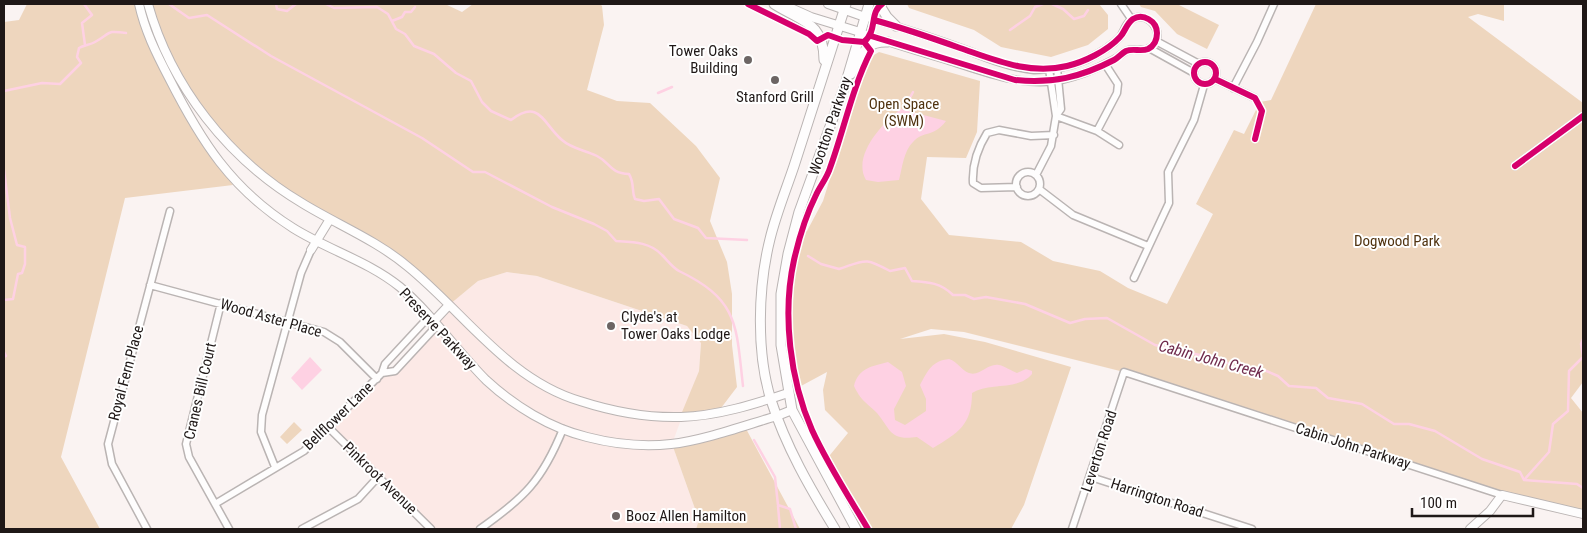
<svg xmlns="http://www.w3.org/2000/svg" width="1587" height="533" viewBox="0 0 1587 533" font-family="'Roboto Condensed',sans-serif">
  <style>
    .built { fill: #fce9e6 }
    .green { fill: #eed6be }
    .water { fill: #fed1e3 }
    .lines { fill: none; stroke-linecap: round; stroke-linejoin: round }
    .stream { stroke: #fed1e3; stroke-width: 2.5 }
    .minor-casing { stroke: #bab4b3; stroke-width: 9 }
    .tertiary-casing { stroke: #bab4b3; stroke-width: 10 }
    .secondary-casing { stroke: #bab4b3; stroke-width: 11 }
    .minor { stroke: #fefdfd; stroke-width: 6 }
    .tertiary { stroke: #fefdfd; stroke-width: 8 }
    .secondary { stroke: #fefdfd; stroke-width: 9 }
    .cycleway-casing { stroke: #fff; stroke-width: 9 }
    .cycleway { stroke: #d6006c; stroke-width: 6 }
    .poi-dot { fill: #6c6564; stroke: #fff; stroke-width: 2 }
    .labels { text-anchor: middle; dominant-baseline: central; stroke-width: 4; stroke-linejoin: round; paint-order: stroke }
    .poi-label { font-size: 15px; fill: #1f1817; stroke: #fff; text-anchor: start }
    .park-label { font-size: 15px; fill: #503310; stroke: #fff }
    .street-label { font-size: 15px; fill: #1f1817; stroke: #fff }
    .water-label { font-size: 16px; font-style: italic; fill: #6f2a4c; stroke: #fff }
  </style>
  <rect width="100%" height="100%" fill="#faf3f2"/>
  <path class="built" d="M507,272L537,276L687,326L701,342L699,371L672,444L699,520L696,529H431L328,427L382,373L395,371L432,331L449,305L478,281Z"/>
  <path class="green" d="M27,4H139L143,23L206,146L233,185L125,198L61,457L100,529H4V22L19,20Z
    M148,4H445L462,12L473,4H600L602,6L604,25L587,90L617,101L650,103L696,146L720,178L710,221L727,262L732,294V345L737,387L718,412L680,417L699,371L701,343L687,326L537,276L507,272L478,281L449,305L406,265L300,202L233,150L181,83Z
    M907,4H1099L1108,15V29L1088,45L1051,57L1001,47L974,30L909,8Z
    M1139,4H1177L1219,25L1207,49L1177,34L1155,11L1141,7Z
    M1316,4H1504V21L1478,14L1468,17L1583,103V382L1571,398L1583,413V514L1512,496L1124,372L964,332L931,329L900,339L944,334L985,342L1071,367L1024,505L1011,529H856L821,466L848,433L825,410L823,390L827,372L788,393L781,294L794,230L807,231L823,201L867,59L879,52L980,81L977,132L966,158L927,157L921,199L949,235L1021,242L1053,261L1100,271L1128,288L1167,304L1213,214L1196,204L1234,130L1244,134L1260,102L1271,100Z
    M294,422L302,430L287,444L280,437Z
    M744,425L800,529H696L699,520L672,444Z"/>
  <path class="water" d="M901,109L946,121C933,138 924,130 913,142C904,150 902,168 899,180L878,182L866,180C852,156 882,123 901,109Z
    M310,357L322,370L302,390L291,378Z
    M949,359C958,362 961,370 969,373C980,377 987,363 999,365C1005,366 1011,371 1017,373L1026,369L1032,371V374C1018,391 989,382 972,393C972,425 958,433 933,448L917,437C890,441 891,430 877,413C866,402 861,401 854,386C858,368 873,366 888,362L902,372L906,386L894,409L895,420L905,425L926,411V399L920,385C928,370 932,361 949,359Z"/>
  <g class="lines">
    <path class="stream" d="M84,4L92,15L82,23L85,45
      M169,4L189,18L207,15L271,56L422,138L473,172H485L552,207L594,224L607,231L616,241C633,242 650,242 662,255C667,260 673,268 679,271C739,300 736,325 743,386
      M276,4L277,9L287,11L296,4
      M326,4L334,8L377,7L388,14L396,29L405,34L414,46L434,54L456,73L471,81L482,102L491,111L511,120C540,98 543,124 562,140C572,149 585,150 597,156C611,163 609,173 629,174C635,184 631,190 635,199L644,201L659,199L674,219L698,228L706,238L747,240
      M1052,4L1063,9L1074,19L1084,16L1088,10
      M392,21L402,17L405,12H411L415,7
      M1010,30L1030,16L1035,7L1043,4
      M4,91L42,83L60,84L81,63L77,57L79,48C84,45 90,45 95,42C111,33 106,30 126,33
      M658,93L672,87
      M906,111L905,107L913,92
      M4,170L10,218L17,245L25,247V264L22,273L18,274L13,299L4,300
      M808,256L821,264L839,269C866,260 864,257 890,271L905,268L912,281C929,282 941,283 953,295H965L974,299L986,297L1025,304L1070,323L1085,319L1107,318L1155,345L1222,360L1241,370H1264L1278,376L1289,386L1316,388L1328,398L1362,404L1394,424H1409L1435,431L1482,459L1520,472L1524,480L1577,484L1583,488
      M1583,339L1581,344L1583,356
      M4,352L6,356L4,357
      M754,440L775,477L778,505L790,509L796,529
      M1524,480L1549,452L1553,424L1568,411L1569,371L1583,357
      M778,506L780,529"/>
    <defs>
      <path id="minor" d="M1121,4L1132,20
        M860,32C889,43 918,51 947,60C982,71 1023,88 1061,80C1079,76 1096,69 1113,60C1118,58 1121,54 1126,51C1134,47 1143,53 1151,47C1168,34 1147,7 1130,21C1125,25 1124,32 1120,37C1112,46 1096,55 1086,60C1070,67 1051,70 1034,70C1012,68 989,59 969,51C935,38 900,27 865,17
        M1156,41L1199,64
        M1149,48L1194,73
        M1194 73a11 11 0 1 1 22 0a11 11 0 1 1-22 0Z
        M1049,69L1056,116
        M1215,79L1255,98
        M1233,88L1257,42L1274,4
        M1056,116L1097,131L1119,145
        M1097,131L1117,93L1118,84L1105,64
        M1515,166L1583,116
        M1016 184a12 12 0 1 1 24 0a12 12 0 1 1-24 0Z
        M1036,175L1051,146L1056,116L1061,109L1057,68
        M1017,187L981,188L973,183C972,165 977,149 987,133L999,130L1031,136L1054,135
        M1039,189L1073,215L1148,246
        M1134,278L1169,203L1168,172L1194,120L1204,85
        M150,285L324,332L340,342L377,379
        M221,303L186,444L189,457L229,529
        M328,427L431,529
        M275,467L261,432L262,415L301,273L311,250
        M1091,477L1252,529
        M215,504L304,451L382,373L385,364L424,322L434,321L432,331L395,371L382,373
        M147,529L112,464L108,444L170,211
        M302,529L358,499L379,476
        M480,529C524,498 542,481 563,429
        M1072,529L1124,372L1502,495"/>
      <path id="tertiary" d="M139,4C145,31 156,53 169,78C201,141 231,189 293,228C328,250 368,261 400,287C432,314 456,350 486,380C514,406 550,428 587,437C614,444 644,447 671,444C702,441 746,425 777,416L792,410
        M148,4C171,86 228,159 302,203C336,224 376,240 407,266C463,311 508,380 580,401C611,411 648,418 681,417C717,416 755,404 788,393
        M782,4L811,17L860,32
        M828,4L865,17
        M311,250L330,219
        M434,321L449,305
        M1470,529L1490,511L1502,495L1583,514"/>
      <path id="secondary" d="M774,4C802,22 824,22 824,60
        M879,4L887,17L896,26
        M851,74C862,55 864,41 888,42
        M835,529C810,488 786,447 771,400C756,352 758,287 770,239C776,214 786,190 794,166C811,112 829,58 846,4
        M856,529L792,410L781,345V294L788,254L799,212L845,85L869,4"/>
    </defs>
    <use href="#minor" class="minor-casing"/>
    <use href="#tertiary" class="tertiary-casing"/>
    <use href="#secondary" class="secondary-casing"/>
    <use href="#minor" class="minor"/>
    <use href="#tertiary" class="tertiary"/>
    <use href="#secondary" class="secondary"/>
    <defs>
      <path id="cycleway" d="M748,4L809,34L817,41L828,35L842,40L864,42
        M871,36L1015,80C1052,84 1081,77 1114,60C1118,58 1122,53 1126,51C1133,48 1141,52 1148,49C1154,46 1157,40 1157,33C1157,21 1143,13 1133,19C1126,24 1125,32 1120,37C1107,51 1084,62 1067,66C1029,75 995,60 960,48C932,38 903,28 874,20
        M1194 73a11 11 0 1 1 22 0a11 11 0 1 1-22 0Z
        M1215,79L1255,98L1262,111L1255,139
        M1515,166L1583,116
        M868,529C849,497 828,465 812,430C790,380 782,314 794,260C799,238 806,215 816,195C820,186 827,178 830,168C844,130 852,88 871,51L864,42C878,30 869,13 882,4"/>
    </defs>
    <use href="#cycleway" class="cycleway-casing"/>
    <use href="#cycleway" class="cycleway"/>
  </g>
  <g class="poi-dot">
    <circle cx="748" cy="60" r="5"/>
    <circle cx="775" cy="80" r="5"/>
    <circle cx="611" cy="326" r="5"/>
    <circle cx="616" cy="516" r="5"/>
  </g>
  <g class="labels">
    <g class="poi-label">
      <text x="738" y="51" text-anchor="end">Tower Oaks<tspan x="738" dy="17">Building</tspan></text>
      <text x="775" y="97" text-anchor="middle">Stanford Grill</text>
      <text x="621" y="317">Clyde's at<tspan x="621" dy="17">Tower Oaks Lodge</tspan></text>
      <text x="626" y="516">Booz Allen Hamilton</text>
    </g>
    <g class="park-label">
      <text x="904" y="104">Open Space<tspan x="904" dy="17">(SWM)</tspan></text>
      <text x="1397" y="241">Dogwood Park</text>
    </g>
    <g class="street-label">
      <text transform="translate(830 126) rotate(-71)">Wootton Parkway</text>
      <text transform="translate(271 318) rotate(16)">Wood Aster Place</text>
      <text transform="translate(438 329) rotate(47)">Preserve Parkway</text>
      <text transform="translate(126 373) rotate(-75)">Royal Fern Place</text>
      <text transform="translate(200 391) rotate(-77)">Cranes Bill Court</text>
      <text transform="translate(338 416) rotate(-44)">Bellflower Lane</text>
      <text transform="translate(1353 446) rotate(18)">Cabin John Parkway</text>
      <text transform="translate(1099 451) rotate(-72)">Leverton Road</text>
      <text transform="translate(380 478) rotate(44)">Pinkroot Avenue</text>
      <text transform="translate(1157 498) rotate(18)">Harrington Road</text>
    </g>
    <g class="water-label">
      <text transform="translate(1211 359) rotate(15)">Cabin John Creek</text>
    </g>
  </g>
  <rect width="1587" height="533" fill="none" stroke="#1f1817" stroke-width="10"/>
  <path d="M1412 508v8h121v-8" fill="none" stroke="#1f1817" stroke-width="2.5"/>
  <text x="1420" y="508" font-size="15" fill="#1f1817" stroke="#ffffff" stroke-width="4" paint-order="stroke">100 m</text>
</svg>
